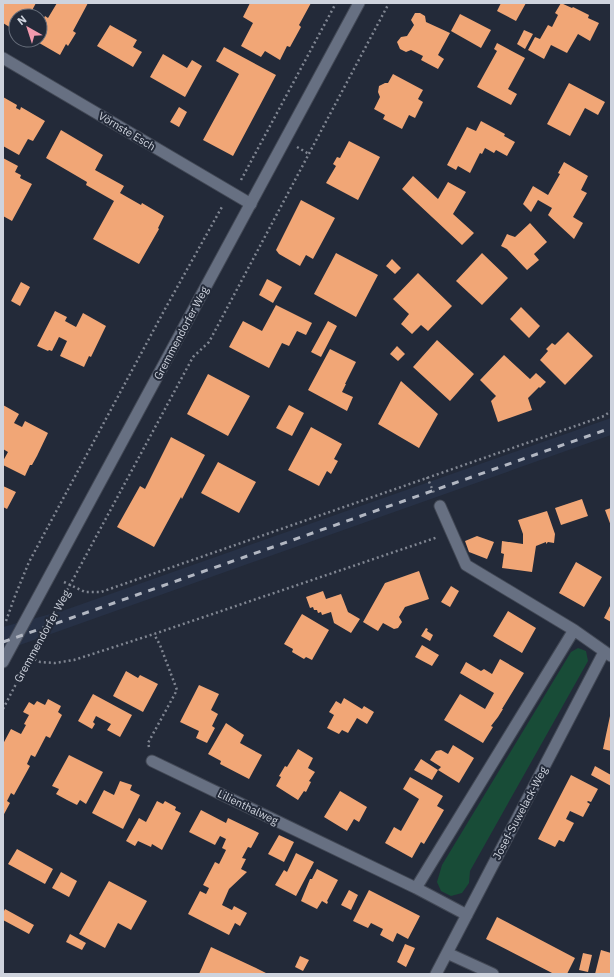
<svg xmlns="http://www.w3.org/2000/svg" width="614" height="977" viewBox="0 0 614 977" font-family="'IBM Plex Sans',sans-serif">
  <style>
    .built { fill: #273146 }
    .green { fill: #184c37 }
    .building { fill: #f1a676 }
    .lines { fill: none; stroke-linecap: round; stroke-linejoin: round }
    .minor-casing { stroke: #424855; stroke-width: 13 }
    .tertiary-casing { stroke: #424855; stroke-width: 13 }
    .path { stroke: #808692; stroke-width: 2.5; stroke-dasharray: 2 3; stroke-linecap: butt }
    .minor { stroke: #677082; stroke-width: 11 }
    .tertiary { stroke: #677082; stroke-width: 11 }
    .rail { stroke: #b2b7c2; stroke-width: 3; stroke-dasharray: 7 7; stroke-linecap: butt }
    .labels { text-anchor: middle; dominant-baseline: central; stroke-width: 4; stroke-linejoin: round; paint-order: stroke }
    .street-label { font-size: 11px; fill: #ced3dd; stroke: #232a39 }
  </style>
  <rect width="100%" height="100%" fill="#232a39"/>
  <path class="built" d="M611,418V435L3,651V627L65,610Z"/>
  <path class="green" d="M578,648L586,651L588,661L470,871L469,883L462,893L451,896L441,891L437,882L442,865L571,652Z"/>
  <path class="building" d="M3,3H36L29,16H16V31L3,23Z
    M57,3H88L73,31L76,33L68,46L66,44L60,55L34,40H40V31L43,25L41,24L45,16L48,18Z
    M250,3H311L299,25L301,27L290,47L287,46L280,60L265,51L261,57L241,46L253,23L243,17Z
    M501,3H526L516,21L497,11Z
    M561,3L572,8L573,7L589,15L588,18L599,23L590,41L578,34L567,53L551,45L544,59L528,50L535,37L540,39L548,25L552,27L558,15L555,13Z
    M415,13H420L425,16L426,22L450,33L438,55L444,59L438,69L421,60L423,56L411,50L406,52L400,49L397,42L401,37L407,36L414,25L411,20Z
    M460,14L491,30L481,48L451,31Z
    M110,25L137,40L133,47L142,52L133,67L97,46Z
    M524,30L533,34L525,49L517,44Z
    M497,43L525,58L508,89L517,94L511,105L477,87L497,51L494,49Z
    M224,47L276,75L233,156L203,140L239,74L216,61Z
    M163,54L187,68L192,60L202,66L185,97L150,77Z
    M393,74L423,90L418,99L423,102L415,118L409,115L402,129L383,119L385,115L374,109L380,97L378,92L379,86L385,83H388Z
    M569,83L605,102L598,115L585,108L570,136L547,124Z
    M3,97L17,105L16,108L20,110L21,107L45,121L33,141L28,139L19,155L3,146Z
    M179,107L187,112L179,127L170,122Z
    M481,121L505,134L504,136L515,142L507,156L496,150L494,153L485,148L482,154L480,153L470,173L458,166L456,170L447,165L467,127L476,131Z
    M61,130L103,155L95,170L124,186L120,193L141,205L142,203L164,216L158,228L159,229L139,264L93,239L114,201L86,185L87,182L46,158Z
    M349,141L380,157L358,200L326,183L336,166L333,164L337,157L340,158Z
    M3,158L18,166L15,172L21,175L20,178L32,184L12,221L3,216Z
    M564,162L588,176L581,190L587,193L573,217L583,223L574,239L548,215L552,208L538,200L531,212L523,204L533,186L548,195L560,174L558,173Z
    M413,176L438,199L448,182L466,192L453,214L474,233L462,245L402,189Z
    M301,200L335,218L313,259L306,255L300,266L279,254L276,250Z
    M530,223L547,242L534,254L539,260L527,270L507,249L501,246L507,234L515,237Z
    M336,253L378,275L356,317L314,294Z
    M482,253L508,278L482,305L456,281Z
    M392,259L401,268L395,274L386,266Z
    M418,273L452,306L428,331L421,325L412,334L401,324L409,314L393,299Z
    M267,279L282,287L273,303L259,295Z
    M21,282L30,287L20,306L11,301Z
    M276,305L312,323L306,335L297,331L289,346L282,343L269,368L229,347L243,321L262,331Z
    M521,307L540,326L529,338L510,319Z
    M55,311L67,317L65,321L76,327L83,313L106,326L91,357L89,356L84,367L60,356L67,341L59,337L52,351L49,350L48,351L37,346Z
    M328,321L337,326L321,357L311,352Z
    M568,332L593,356L565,385L540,360L548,351L546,349L552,343L555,345Z
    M437,340L474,374L450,401L413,367Z
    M397,346L405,354L398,361L390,354Z
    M330,349L356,362L345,384H346L342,392L353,397L347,411L308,390Z
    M504,355L530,379L536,373L546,382L540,388L539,387L528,398L532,410L498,422L491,401L496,396L480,380Z
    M208,374L250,396L228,436L187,414Z
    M401,381L438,414L419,448L378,424Z
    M3,405L19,414L14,423L22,427L25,421L48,433L37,456L32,465H30L25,476L3,465V461L8,452L3,449Z
    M289,405L304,413L292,436L276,428Z
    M311,427L342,444L334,459L338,461L331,474L327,471L319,486L288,470Z
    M171,437L205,455L182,499L181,497L154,547L117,527L140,486L145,489Z
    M218,462L256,482L239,513L201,493Z
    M3,486L16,492L7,509L3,507Z
    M582,499L588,516L561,525L555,508Z
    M611,508V526L605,510Z
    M547,511L555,534L554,543L548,542L546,544V542L536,546L532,572L502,568L504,554L501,553L502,541L523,544V534L518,520Z
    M477,536L494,542L487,559L469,552L465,541Z
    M576,562L602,577L584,607L559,593Z
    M419,571L429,599L405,607L399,617L402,622L398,628L394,629L383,623L378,631L363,622L385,583Z
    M451,586L459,591L450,607L441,602Z
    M323,591L326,599L341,594L348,612L360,619L351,633L334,623L331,612L322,615L321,612L318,613L317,610H314L313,607L310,608L306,597Z
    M611,604V622L604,618Z
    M508,611L536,628L522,653L493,636Z
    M302,614L329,630L312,660L306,657L304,659L292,652L293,649L284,644Z
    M426,628L428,629L427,631L433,635L430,641L421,636Z
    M422,645L439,655L432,666L415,657Z
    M500,659L524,673L502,709H503L498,717L491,726L493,727L483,743L444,720L460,694L485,709L494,693L460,673L466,662L481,671L484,669L492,674Z
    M126,671L138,678L140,675L158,684L143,712L113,696Z
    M199,685L219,694L211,710L218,714L212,726L215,728L207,743L196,738L199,731L180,722Z
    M93,694L132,715L120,737L107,730L111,724L96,716L93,722L95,724L92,729L78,721Z
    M344,698L362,709L364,706L374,712L367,724L357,718L348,733L342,730L339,734L327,728L334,715L329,712L336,701L341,704Z
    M48,699L61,706L58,712L62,715L50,738L46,736L35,757L31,755L27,764L30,766L14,795L11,793L7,801L10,803L3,816V744L11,729L21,734L26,725L24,724L29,715L23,712L29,702L34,705L37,701L45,705Z
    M610,716H611V751L603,749Z
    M226,723L244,735L240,743L262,755L249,779L220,764L221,761L208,754Z
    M453,745L474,758L459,783L438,770L432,780L414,770L421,759L438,770L441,767L430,760L436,751L441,750L448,754Z
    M298,749L313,758L308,768L315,772L309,781L311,782L306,792L304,791L298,800L276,786L281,777L279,776L285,766L287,767Z
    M69,755L103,772L86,804L80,800L77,805L67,800L56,794L59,789L52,786Z
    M595,766L611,775V786L591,775Z
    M571,775L598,789L591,802L588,801L587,802L590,804L583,817L570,811L566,819L574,823L564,842L559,840L555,847L538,839Z
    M410,777L443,796L437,806L444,810L424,844L421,842L412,858L385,843L394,827L401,831L419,799L403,789Z
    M120,781L132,785L130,790L140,795L123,829L92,813L104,790L114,795Z
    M340,791L367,807L359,822L354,819L347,831L324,817Z
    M157,801L163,804L165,801L176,807L175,810L181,813L162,850L152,844L151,847L138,841L135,846L126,841L139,818L146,822Z
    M201,810L226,823L228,818L259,833L251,848L248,847L242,858L246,859L241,869L247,872L229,889L222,905L232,910L234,906L247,913L240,926L235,923L229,935L188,914L200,891L206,894L209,888L203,885L215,862L219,864L226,850L222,848L226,839L220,836L215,845L189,832Z
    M279,835L294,842L284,862L268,854Z
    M17,849L53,869L45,884L8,864Z
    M296,853L314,862L296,896L275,885L284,870L287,872Z
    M317,869L338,880L327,901L328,902L327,904L322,901L317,909L301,901L310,879H312Z
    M61,872L77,881L69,897L52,888Z
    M109,881L147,901L131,930L118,923L105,948L79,934Z
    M349,890L358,895L351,910L341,905Z
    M369,890L420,916L408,939L397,933L393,942L380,935L383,929L371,923L368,928L353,921Z
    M5,909L34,925L29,934L3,920V913Z
    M497,917L575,958L567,974H554L486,939Z
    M70,934L86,943L82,950L66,942Z
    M405,944L415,948L406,967L397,962Z
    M211,947L256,968L268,974H199Z
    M601,950L611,953V974H595Z
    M583,953L592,955L588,972L579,970Z
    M300,956L309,960L303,971L295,967Z"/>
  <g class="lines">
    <defs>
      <path id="minor" d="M3,58L251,204
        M440,506L466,565L574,630L611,656
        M152,761L416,888L467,915
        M416,888L574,630
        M447,953L493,974
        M436,974L604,652"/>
      <path id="tertiary" d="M3,662L359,3"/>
    </defs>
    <use href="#minor" class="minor-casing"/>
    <use href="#tertiary" class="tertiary-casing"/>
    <path class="path" d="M297,147L309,154
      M241,180L336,3
      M427,477L434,493
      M64,582L85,592H101L604,416L611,411
      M6,621L15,596L29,562L165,309L223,205
      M30,657L40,662L55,663L74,660L154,634L438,537
      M3,709L45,628L70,585L193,357L209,342L389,3
      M149,747L148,743L177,690L160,645L154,634"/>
    <use href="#minor" class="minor"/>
    <use href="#tertiary" class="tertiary"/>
    <path class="rail" d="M3,642L611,428"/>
  </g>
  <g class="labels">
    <g class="street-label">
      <text transform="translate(127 131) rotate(31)">Vörnste Esch</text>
      <text transform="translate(181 333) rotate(-62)">Gremmendorfer Weg</text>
      <text transform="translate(42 636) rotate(-61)">Gremmendorfer Weg</text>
      <text transform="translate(248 807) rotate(26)">Lilienthalweg</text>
      <text transform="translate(520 813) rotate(-62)">Josef-Suwelack-Weg</text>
    </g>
  </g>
  <rect width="614" height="977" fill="none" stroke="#ced3dd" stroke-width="8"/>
  <g transform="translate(28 28) rotate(321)"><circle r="19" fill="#232a39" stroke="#676e7b"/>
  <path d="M0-3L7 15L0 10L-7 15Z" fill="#f29aae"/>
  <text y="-6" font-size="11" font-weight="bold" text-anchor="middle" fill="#ced3dd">N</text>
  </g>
</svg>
